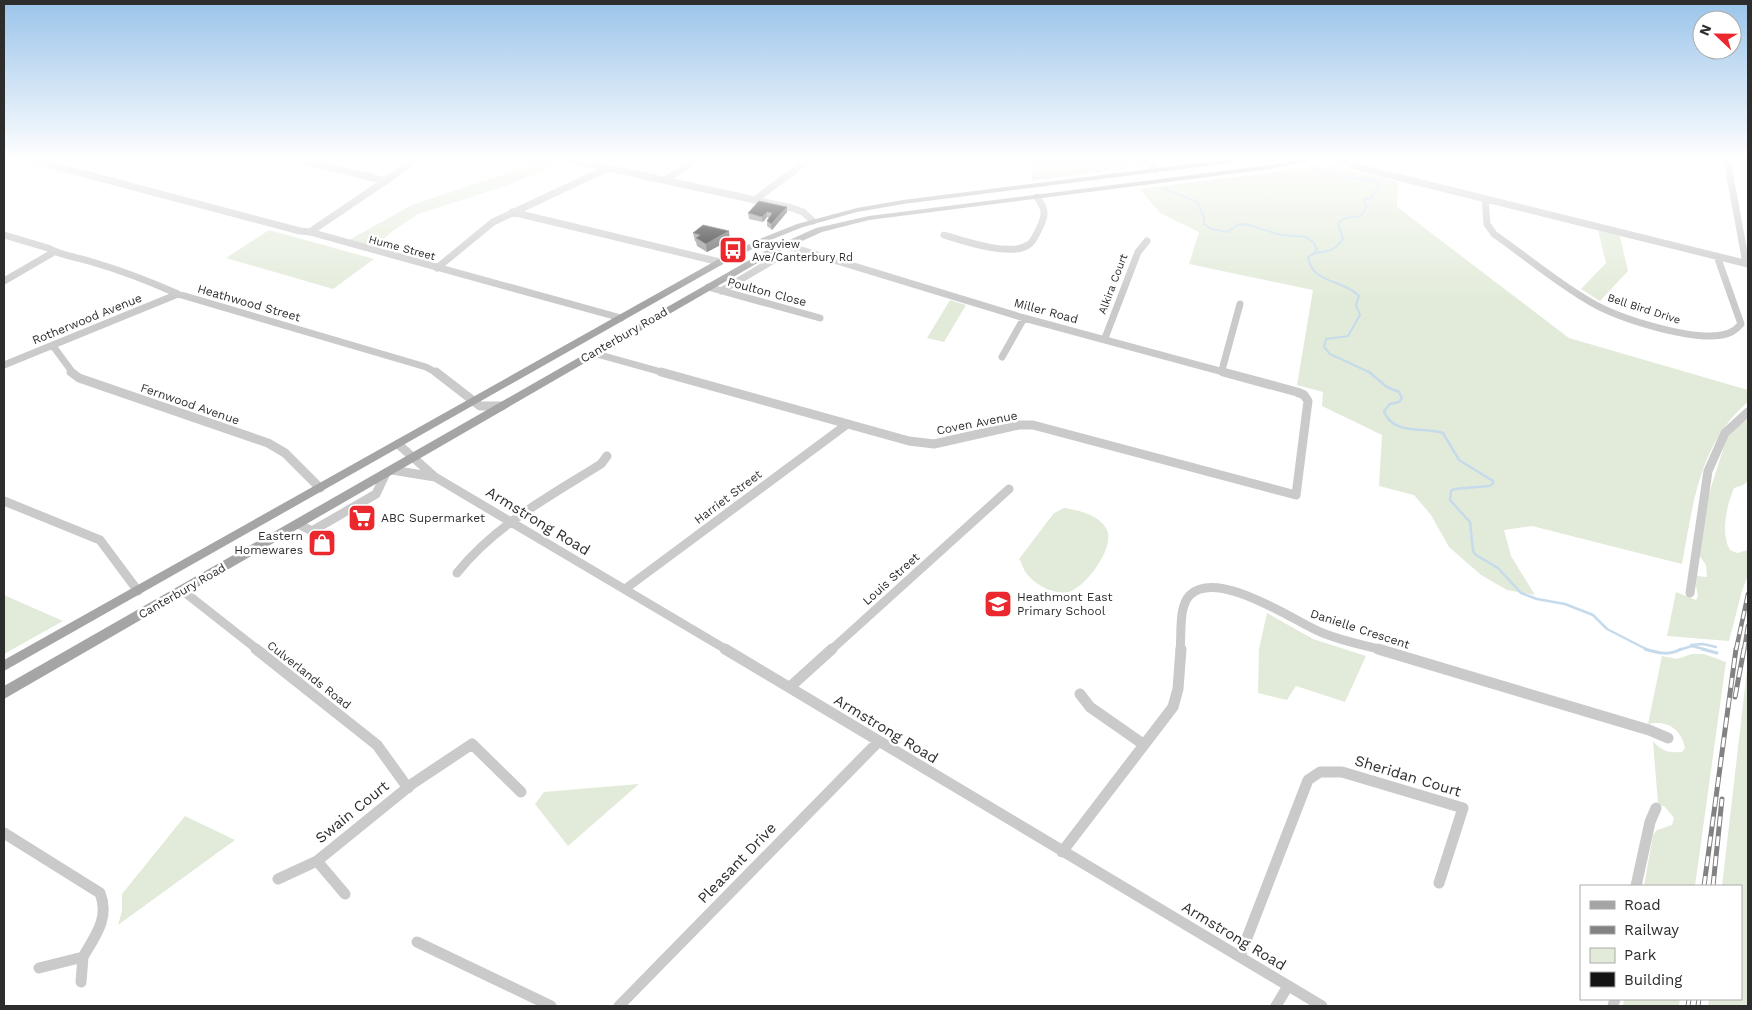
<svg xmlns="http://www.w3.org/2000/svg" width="1752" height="1010" viewBox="0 0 1752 1010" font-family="'Work Sans',sans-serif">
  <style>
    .green { fill: #e2ebd9 }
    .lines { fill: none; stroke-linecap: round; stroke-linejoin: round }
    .stream-far2 { stroke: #c5dbec; stroke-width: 2 }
    .stream-far1 { stroke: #c5dbec; stroke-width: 2.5 }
    .stream { stroke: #c5dbec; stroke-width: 3 }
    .minor-far2 { stroke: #cacaca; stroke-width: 7 }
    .minor-far1 { stroke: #cacaca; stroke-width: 9 }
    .minor { stroke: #cacaca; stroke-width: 11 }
    .major { fill: #a5a5a5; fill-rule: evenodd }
    .rail-far1-casing { stroke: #828282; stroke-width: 4.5 }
    .rail-casing { stroke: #828282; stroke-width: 5 }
    .rail-far1 { stroke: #fff; stroke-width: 2.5; stroke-dasharray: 8; stroke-linecap: butt }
    .rail { stroke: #fff; stroke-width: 3; stroke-dasharray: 10; stroke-linecap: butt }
    .wall { fill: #8a8a8a }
    .shaded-wall { fill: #5a5a5a }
    .building { fill: #141414; stroke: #5a5a5a }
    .labels { text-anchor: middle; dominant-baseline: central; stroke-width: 5; stroke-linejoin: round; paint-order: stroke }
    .far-poi-label { font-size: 11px; fill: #2d2d2d; stroke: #fff; text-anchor: start }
    .far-street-label { font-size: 11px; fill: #2d2d2d; stroke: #fff }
    .street-label { font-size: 12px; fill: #2d2d2d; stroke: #fff }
    .poi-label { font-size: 12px; fill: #2d2d2d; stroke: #fff; text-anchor: start }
    .near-street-label { font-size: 15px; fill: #2d2d2d; stroke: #fff }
  </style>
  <rect width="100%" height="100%" fill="#fff"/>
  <path class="green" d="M535,160H552L564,162L508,185L418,214L394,230L374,247L349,240L412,205L510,172Z
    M1034,160H1126L1136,167L1031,181Z
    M1330,165L1398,182L1397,207L1569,338L1748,390V402C1699,443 1693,505 1682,564L1532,526L1504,530L1511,556L1535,595L1507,590L1481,575L1449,547L1431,515L1414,495L1379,486L1382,435L1322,406L1323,392L1297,385L1313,290L1189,264L1199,232L1160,213L1140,189Z
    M269,230L374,259L333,289L226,258Z
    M1598,230L1620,236L1628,271L1600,301L1581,289L1606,263Z
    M950,300L966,305L944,342L927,338Z
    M1748,419V481L1743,485L1734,488C1727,505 1720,533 1730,550L1737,553L1748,550V575L1742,591L1729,641L1667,636L1676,592L1696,600L1698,596L1696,586L1697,576L1707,577L1706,565L1699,555L1707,500L1728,434Z
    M1064,508C1079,510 1100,515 1107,530C1115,548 1086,587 1069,592C1054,595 1035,585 1026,573C1023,569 1022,563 1019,559L1054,513Z
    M4,595L63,621L4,654Z
    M1267,613L1313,639L1366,656L1345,702L1296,686L1287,700L1258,693L1259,649Z
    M1692,654H1704L1726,662L1695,886H1644L1653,835L1657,830L1672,825L1674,818L1665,807L1658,804L1653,741C1661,751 1669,753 1682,752L1685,748C1681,729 1668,720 1648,724L1662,656L1677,659Z
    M1748,661V1006H1708L1709,999H1741V886H1722Z
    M639,784L568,846L535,804L544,792Z
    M185,816L235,840L118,925L122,911V894Z
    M1624,999H1680L1679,1006H1623Z"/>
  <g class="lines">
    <path class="stream-far2" d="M1109,160L1119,164
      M1308,165L1329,175L1375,181L1379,185L1372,198L1363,199L1367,206L1361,216L1345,218L1338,223L1343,239C1329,258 1323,247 1308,257C1312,284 1343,279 1359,296L1356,305L1360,315L1348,336L1326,339L1324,347L1330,354L1371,373
      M1163,188L1197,202L1204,217V224L1211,229L1228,232L1237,225L1245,224L1281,235L1306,237L1313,242L1317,249L1314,253"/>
    <path class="stream-far1" d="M1369,372L1387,387L1399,392L1402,398L1399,402L1390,404L1384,411C1392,435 1423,427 1443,433L1459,460L1493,481V484L1489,486L1454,489L1451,491L1450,500L1470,522L1473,551L1476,555L1498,568L1521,593L1537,599L1565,604L1593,615L1607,629L1648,650
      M1691,645L1703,644L1716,647
      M1679,650L1692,646L1707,650"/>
    <path class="stream" d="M1645,649C1658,653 1669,656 1681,649
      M1702,649L1717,653"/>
    <path class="minor-far2" d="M32,160L300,231L310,232L621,318
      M300,160L386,181
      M571,160L792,208L803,212L813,221
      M1138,160L1153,165L1156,170
      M1339,160L1361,168L1748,264
      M1727,160L1746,263
      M665,180L696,160
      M1485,199L1487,224L1494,234C1527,257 1558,284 1594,304C1621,319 1691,341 1722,335C1729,334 1736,330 1741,324L1717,256
      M755,200L808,160
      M512,212L720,262
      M310,232L416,160
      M4,235L48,248C59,255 76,257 89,261C120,270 149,281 178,294L426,367L437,373
      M944,235C964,241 1010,257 1028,245C1034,242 1036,234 1039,229C1046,215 1046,210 1037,197
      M785,245L1024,318L1227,373
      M437,268L493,222L608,168
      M4,281L54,252
      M708,287L820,318
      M721,291L777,258
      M1105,338L1138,252L1147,241
      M53,346L73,373
      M593,353L665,373
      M1002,357L1024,318
      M4,365L178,294
      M1222,370L1240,304"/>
    <path class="minor-far1" d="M71,372L79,378L268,443L285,453L320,488
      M436,372L480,406H502
      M661,372L909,441L934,444L1019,425H1033L1296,495L1308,401L1304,395L1297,392L1223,372
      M398,444L435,477L727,650
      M392,470L435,477
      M4,501L100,540L138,591
      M298,524L312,531L376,494L386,473
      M457,573C495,525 550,496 601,464L607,456
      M625,589L846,425
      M183,591L258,650
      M1690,593L1708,471L1725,433L1748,412
      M831,650L1009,489
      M1180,650C1182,634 1178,607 1190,595C1217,569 1290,618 1316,630C1336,640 1361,644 1382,650"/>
    <path class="minor" d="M256,649L377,745L408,788
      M725,649L1322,1006
      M1378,649L1649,730L1668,738
      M790,687L832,649
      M1080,694L1090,707L1143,744
      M4,833L100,893C110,918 95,936 83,957
      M1062,852L1173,707L1178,689L1181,649
      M317,861L412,784L472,744L521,792
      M278,879L317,861L345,894
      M1636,886L1650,822L1656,808
      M417,942L551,1006
      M1240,956L1308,780L1320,772H1342L1463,808L1439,883
      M39,968L83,957L81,982
      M619,1006L878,742
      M1276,1006L1288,986
      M1613,1006L1615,999"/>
    <path class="major" d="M1222,160H1241L1237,162L903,204L857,212L803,227L768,241L723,264L4,671V660L717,260L762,238L797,224L857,208L903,200Z
      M1298,160H1312L1270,169L869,220L822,232L773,254L4,699V686L767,250L816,228L869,216L1270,165Z"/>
    <defs>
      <path id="rail-far1" d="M1736,650L1748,594
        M1744,650L1748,626"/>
      <path id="rail" d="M1735,697L1744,649
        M1704,886L1736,649
        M1713,886L1722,799
        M1688,1006L1689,999
        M1698,1006L1699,999"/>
    </defs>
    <use href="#rail-far1" class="rail-far1-casing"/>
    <use href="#rail" class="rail-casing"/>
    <use href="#rail-far1" class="rail-far1"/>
    <use href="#rail" class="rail"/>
  </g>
  <path class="wall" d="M787,207V212L772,230L767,226V221L769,218L767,217L763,222L749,219L748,213Z
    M693,233L730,240L707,252L697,246L696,242L695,241Z"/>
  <path class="shaded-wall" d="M787,207V212L772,230L771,224Z
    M767,212V217L763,222L762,217Z
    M729,231L730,240L707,252L706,244Z"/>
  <path class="building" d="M759,201L787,207L771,224L767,221L772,213L767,212L762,217L748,213Z
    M703,225L729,231L706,244L696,238L700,235L693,233Z"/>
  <linearGradient id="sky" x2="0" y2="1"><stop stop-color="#9ac4ea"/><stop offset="0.53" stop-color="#fff"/><stop offset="1" stop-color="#fff" stop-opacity="0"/></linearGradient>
  <rect width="1752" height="301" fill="url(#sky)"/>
  <defs>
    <symbol id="bus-square" viewBox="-11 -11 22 22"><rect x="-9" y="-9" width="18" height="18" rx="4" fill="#ea282d" stroke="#fff"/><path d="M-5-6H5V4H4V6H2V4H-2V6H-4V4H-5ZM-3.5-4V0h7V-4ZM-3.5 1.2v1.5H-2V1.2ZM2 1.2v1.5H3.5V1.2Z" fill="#fff"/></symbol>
    <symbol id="supermarket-square" viewBox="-11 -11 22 22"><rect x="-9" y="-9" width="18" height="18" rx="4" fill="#ea282d" stroke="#fff"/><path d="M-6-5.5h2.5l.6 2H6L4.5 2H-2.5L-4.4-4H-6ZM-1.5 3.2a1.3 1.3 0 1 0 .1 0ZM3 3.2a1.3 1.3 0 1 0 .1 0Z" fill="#fff"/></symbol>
    <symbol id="shop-square" viewBox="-11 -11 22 22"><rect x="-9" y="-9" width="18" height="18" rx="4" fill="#ea282d" stroke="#fff"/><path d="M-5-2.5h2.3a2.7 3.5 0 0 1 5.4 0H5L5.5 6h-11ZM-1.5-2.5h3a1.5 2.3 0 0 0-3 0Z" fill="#fff"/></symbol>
    <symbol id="school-square" viewBox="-11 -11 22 22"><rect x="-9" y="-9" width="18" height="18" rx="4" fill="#ea282d" stroke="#fff"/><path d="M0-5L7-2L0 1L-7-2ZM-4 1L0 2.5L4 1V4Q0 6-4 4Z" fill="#fff"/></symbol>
  </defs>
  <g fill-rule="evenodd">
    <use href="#bus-square" x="717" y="234" width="32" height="32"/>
    <use href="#supermarket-square" x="346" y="502" width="32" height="32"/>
    <use href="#shop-square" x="306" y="527" width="32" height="32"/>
    <use href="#school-square" x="982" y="588" width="32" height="32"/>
  </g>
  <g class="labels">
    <g class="far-poi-label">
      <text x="752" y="244">Grayview<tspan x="752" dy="13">Ave/Canterbury Rd</tspan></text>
    </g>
    <g class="far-street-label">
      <text transform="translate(402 248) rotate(15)">Hume Street</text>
      <text transform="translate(1113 284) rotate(-69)">Alkira Court</text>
      <text transform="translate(1644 309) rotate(18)">Bell Bird Drive</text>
    </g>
    <g class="street-label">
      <text transform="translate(767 292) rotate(15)">Poulton Close</text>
      <text transform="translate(249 303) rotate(16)">Heathwood Street</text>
      <text transform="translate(1046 311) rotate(15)">Miller Road</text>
      <text transform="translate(87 319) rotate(-22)">Rotherwood Avenue</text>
      <text transform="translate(624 335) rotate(-30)">Canterbury Road</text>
      <text transform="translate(190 404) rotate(19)">Fernwood Avenue</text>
      <text transform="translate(977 423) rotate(-11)">Coven Avenue</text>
      <text transform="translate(728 497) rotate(-37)">Harriet Street</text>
      <text transform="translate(891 579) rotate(-42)">Louis Street</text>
      <text transform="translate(182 591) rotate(-30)">Canterbury Road</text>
      <text transform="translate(1360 629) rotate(18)">Danielle Crescent</text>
      <text transform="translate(309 675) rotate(38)">Culverlands Road</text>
    </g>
    <g class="poi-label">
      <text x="381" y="518">ABC Supermarket</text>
      <text x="303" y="536" text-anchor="end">Eastern<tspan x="303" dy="14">Homewares</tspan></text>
      <text x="1017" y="597">Heathmont East<tspan x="1017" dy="14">Primary School</tspan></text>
    </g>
    <g class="near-street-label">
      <text transform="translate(538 521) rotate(31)">Armstrong Road</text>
      <text transform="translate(886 729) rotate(31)">Armstrong Road</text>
      <text transform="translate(1408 776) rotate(17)">Sheridan Court</text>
      <text transform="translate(352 812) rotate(-39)">Swain Court</text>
      <text transform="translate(737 863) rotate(-46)">Pleasant Drive</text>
      <text transform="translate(1234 936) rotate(31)">Armstrong Road</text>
    </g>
  </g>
  <rect width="1752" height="1010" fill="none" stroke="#2d2d2d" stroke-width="10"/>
  <rect x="1580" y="885" width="162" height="115" fill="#ffffff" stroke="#ababab"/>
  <rect x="1590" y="901" width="25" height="8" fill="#a5a5a5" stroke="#ababab"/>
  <text x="1624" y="910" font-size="15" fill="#2d2d2d">Road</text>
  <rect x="1590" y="926" width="25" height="8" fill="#828282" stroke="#ababab"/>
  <text x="1624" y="935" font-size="15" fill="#2d2d2d">Railway</text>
  <rect x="1590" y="948" width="25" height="15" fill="#e2ebd9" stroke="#ababab"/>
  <text x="1624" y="960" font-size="15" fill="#2d2d2d">Park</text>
  <rect x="1590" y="972" width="25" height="15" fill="#141414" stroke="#ababab"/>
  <text x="1624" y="985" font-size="15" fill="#2d2d2d">Building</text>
  <g transform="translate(1717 35) rotate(292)"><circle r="24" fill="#ffffff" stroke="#ababab"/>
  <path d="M0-4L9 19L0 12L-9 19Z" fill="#ea282d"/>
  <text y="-8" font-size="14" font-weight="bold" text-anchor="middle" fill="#2d2d2d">N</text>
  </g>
</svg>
